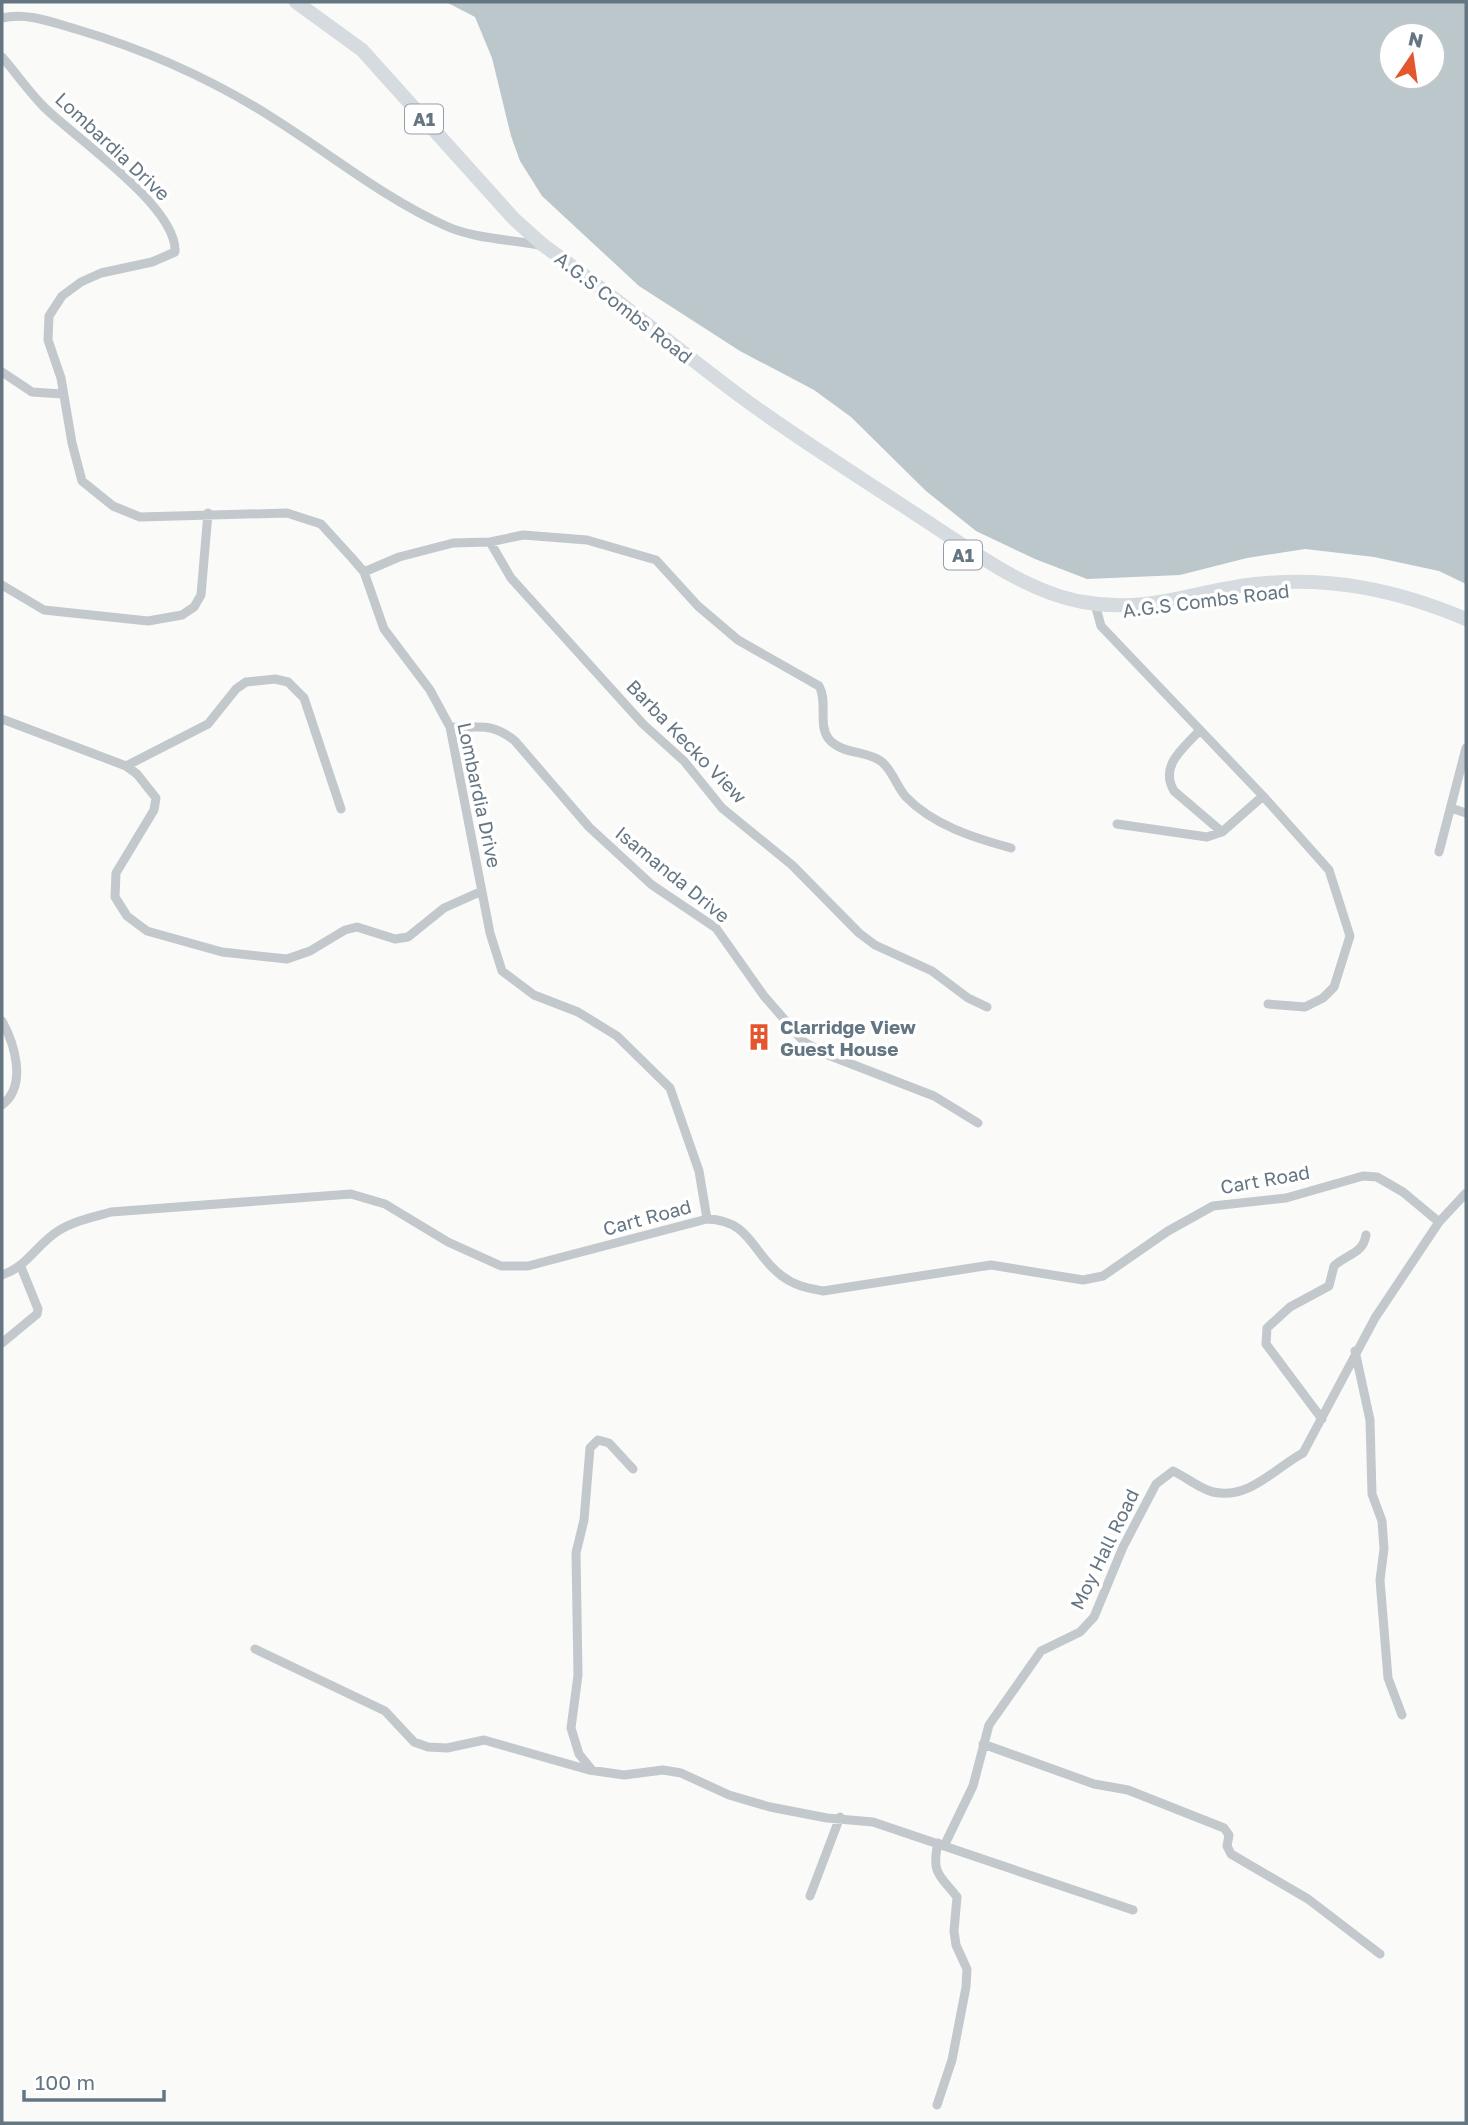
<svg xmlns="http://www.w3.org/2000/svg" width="1468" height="2125" viewBox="0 0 1468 2125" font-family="'Golos Text',sans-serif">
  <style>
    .water { fill: #bbc7cb; fill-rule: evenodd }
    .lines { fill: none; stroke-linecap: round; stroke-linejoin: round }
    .minor { stroke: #c3c8cc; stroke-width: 9 }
    .primary { stroke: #d6dbdf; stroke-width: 14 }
    .labels { text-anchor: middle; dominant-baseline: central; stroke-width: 7; stroke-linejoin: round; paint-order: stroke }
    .shield { fill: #fff; stroke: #939fa8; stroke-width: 2 }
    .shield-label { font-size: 18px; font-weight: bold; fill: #657683 }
    .street-label { font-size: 19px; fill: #657683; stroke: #fff }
    .poi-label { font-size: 19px; font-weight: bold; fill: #657683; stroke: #fff; text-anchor: start }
  </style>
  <rect width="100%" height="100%" fill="#fafaf8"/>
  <path class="water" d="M446,2H1466V584L1439,571L1374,557L1305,549L1247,558L1180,575L1087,579L1035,559L976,531L926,491L851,417L814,390L740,351L639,286L542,196L520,161L511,136L492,58L475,17ZM1391,35H1433V77H1391Z"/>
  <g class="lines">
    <path class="minor" d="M2,18C28,12 54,23 79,30C149,51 214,80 276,120C333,156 384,198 446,226C475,239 509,239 539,245
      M2,57C16,73 29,92 44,107C74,137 178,207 175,252L152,262L101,273L81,282L62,296L49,316L48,340L61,378L72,443L82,481L113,506L140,517L287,513L321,524L352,558L364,572L384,629L430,690L450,727L490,933L502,971L534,995L578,1012L617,1036L670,1088L699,1171L707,1219
      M2,372L32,392L62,394
      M490,542L511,578L643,724L684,761L722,808L792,865L859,933L875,945L932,971L968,998L987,1007
      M364,572L399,557L453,543L490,542L523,535L587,540L656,560L698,606L738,640L819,686C828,701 818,723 828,738C841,755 867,750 882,762C892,770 897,787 906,797C933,825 974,838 1011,848
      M2,585L44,610L148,621L182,615L194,607L201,595L208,513
      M1095,604L1101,626L1263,796L1329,870L1350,936L1334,987L1323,998L1305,1007L1268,1004
      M2,719L126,766L137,774L156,798L154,810L116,873L115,897L127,916L147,931L222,952L287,959L310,951L345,930L357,927L395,939L408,937L444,908L482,891
      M450,727C479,729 490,721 515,741L589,827L652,885L716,928L764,996L804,1042L828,1055L934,1096L978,1123
      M1200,730C1184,748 1159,765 1174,791L1222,832
      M126,766L208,724L236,689L246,682L275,679L288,682L304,698L341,809
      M1451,808L1466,813
      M1117,824L1207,837L1222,832L1263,796
      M1439,852L1466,748
      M2,1021C14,1043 28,1085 2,1105
      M2,1275C27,1267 36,1245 58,1231C74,1221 93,1217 111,1212L351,1194L385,1204L448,1242L501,1266H528L707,1219C751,1220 752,1254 782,1276C795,1286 808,1288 823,1291L991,1265L1083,1280L1103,1276L1168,1231L1213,1206L1286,1198L1363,1176L1377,1177L1403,1192L1439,1222
      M2,1343L37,1314L38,1309L21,1267
      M1355,1351L1370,1420L1372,1494L1382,1521L1384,1549L1380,1580L1388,1678L1402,1715
      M1322,1419L1266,1344L1267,1328L1290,1307L1329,1286L1334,1266C1347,1254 1363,1254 1366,1235
      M255,1649L385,1711L414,1742L428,1747L447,1748L484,1740L589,1770L624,1775L663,1770L681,1773L729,1795L770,1807L827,1818L873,1822L1133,1910
      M983,1744L1094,1784L1128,1790L1224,1828L1229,1835L1227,1846L1231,1854L1308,1899L1380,1954
      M592,1770L579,1754L571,1728L578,1675L576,1553L584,1520L590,1448L598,1440L609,1443L633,1469
      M945,1844L973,1786L989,1725L1041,1651L1080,1632L1094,1617L1123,1547L1156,1484L1173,1471C1186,1477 1200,1489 1213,1492C1249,1500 1275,1468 1303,1453L1375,1318L1439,1222L1466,1193
      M810,1896L840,1817
      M937,2105L952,2060L966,1987L967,1969L956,1945L954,1931L957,1897C940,1875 931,1874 938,1843"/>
    <path class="primary" d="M296,2L362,50L514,219L543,245C610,293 674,347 740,396C798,439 860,477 920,517C970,549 1023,591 1083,602C1150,614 1192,591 1255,584C1331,576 1397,590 1466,619"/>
  </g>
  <defs>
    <symbol id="building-bare" viewBox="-9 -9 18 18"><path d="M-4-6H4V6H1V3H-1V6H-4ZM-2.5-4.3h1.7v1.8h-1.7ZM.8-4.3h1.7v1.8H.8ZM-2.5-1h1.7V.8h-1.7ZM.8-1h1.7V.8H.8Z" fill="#e4572e" stroke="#fff" stroke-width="2.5" paint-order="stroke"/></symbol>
  </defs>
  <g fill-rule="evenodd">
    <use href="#building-bare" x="740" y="1018" width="38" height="38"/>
  </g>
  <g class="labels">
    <g class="shield">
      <rect x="405" y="104.5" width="38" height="29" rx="5"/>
      <rect x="944" y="540.5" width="38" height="29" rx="5"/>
    </g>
    <g class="shield-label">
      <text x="424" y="119">A1</text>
      <text x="963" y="555">A1</text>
    </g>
    <g class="street-label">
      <text transform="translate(113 146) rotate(43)">Lombardia Drive</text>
      <text transform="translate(624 307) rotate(38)">A.G.S Combs Road</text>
      <text transform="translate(1206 600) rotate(-7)">A.G.S Combs Road</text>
      <text transform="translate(687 741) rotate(46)">Barba Kecko View</text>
      <text transform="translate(480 795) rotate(78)">Lombardia Drive</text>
      <text transform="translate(673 874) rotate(39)">Isamanda Drive</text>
      <text transform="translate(1265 1179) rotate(-10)">Cart Road</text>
      <text transform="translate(647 1217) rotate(-15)">Cart Road</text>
      <text transform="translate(1104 1549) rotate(-64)">Moy Hall Road</text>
    </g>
    <g class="poi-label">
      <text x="780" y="1026">Clarridge View<tspan x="780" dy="22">Guest House</tspan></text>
    </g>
  </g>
  <rect width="1468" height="2125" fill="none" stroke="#657683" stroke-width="7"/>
  <g transform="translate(1412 56) rotate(13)"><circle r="33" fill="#ffffff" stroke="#c1c8cd" stroke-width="2"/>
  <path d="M0-5L12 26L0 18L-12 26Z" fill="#e4572e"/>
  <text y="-10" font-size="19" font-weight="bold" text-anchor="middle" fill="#657683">N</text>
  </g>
  <path d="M24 2090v10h140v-10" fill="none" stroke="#657683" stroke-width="3.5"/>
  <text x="35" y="2090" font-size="21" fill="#657683" stroke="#ffffff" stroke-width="5" paint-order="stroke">100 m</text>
</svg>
